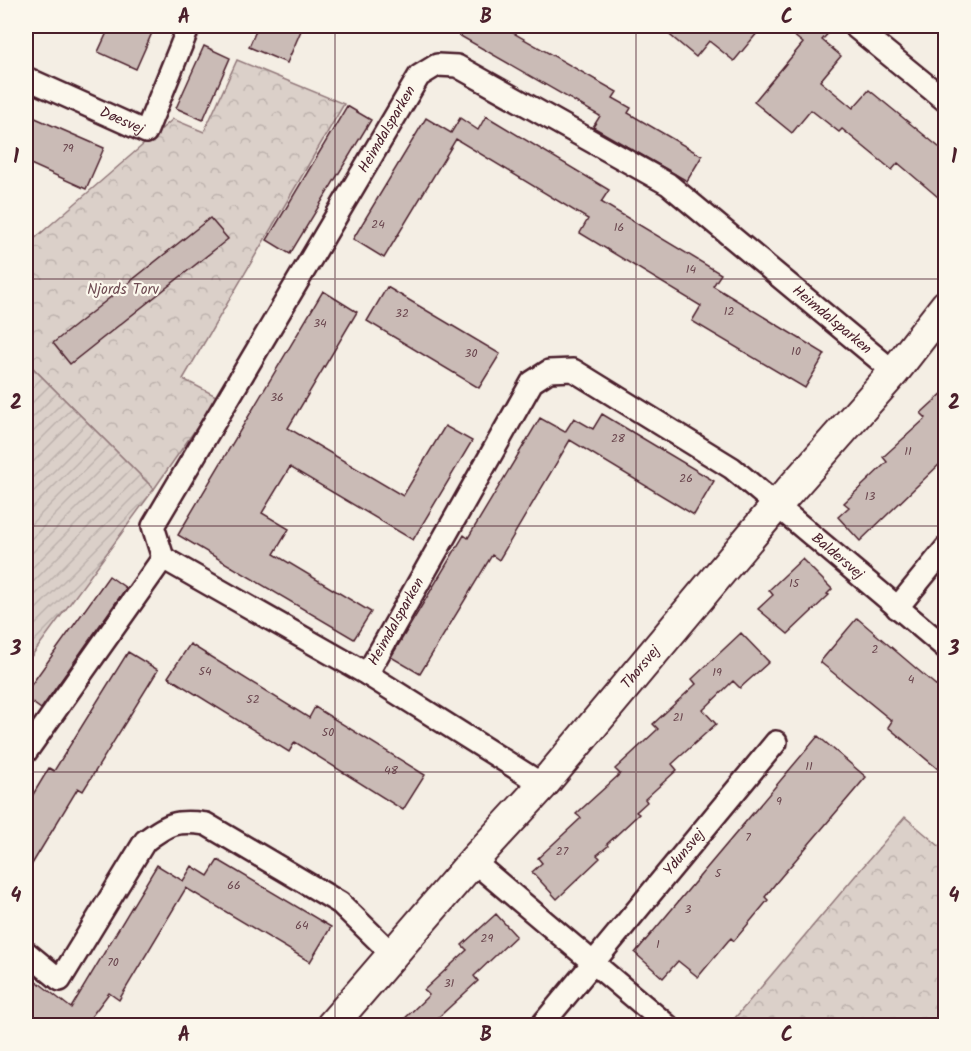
<svg xmlns="http://www.w3.org/2000/svg" width="971" height="1051" viewBox="0 0 971 1051" font-family="Kalam,sans-serif">
  <style>
    .park { fill: url(#park-crowns); stroke: #92787a; stroke-width: 1.5 }
    .garden { fill: url(#garden-furrows); stroke: #92787a; stroke-width: 1.5 }
    .building { fill: #cabbb6; stroke: #4a1f2b; stroke-width: 1.5 }
    .lines { fill: none; stroke-linecap: round; stroke-linejoin: round }
    .street-casing { stroke: #4a1f2b; stroke-width: 26 }
    .secondary-casing { stroke: #4a1f2b; stroke-width: 34 }
    .street { stroke: #fbf7ec; stroke-width: 21 }
    .secondary { stroke: #fbf7ec; stroke-width: 30 }
    .grid { fill: none; stroke: #4a1f2b; stroke-width: 1.5; stroke-opacity: 0.55 }
    .labels { text-anchor: middle; dominant-baseline: central; stroke-width: 4.5; stroke-linejoin: round; paint-order: stroke }
    .number-label { font-size: 12px; fill: #6a464e }
    .street-label { font-size: 15px; fill: #4a1f2b; stroke: #fbf7ec }
    .park-label { font-size: 15px; fill: #6e4b52; stroke: #fbf7ec }
    .neatline { fill: none; stroke: #4a1f2b; stroke-width: 2 }
    .grid-label { font-size: 20px; text-anchor: middle; font-weight: bold; fill: #4a1f2b }
  </style>
  <defs>
    <pattern id="park-crowns" width="20" height="18" patternUnits="userSpaceOnUse" patternTransform="scale(1.5)"><rect width="20" height="18" fill="#dbd0c9"/><path d="M2 6a3 3 0 1 1 6 0M12 15a3 3 0 1 1 6 0" fill="none" stroke="#bdb2ad"/></pattern>
    <pattern id="garden-furrows" width="10" height="10" patternUnits="userSpaceOnUse" patternTransform="scale(1.5)"><rect width="10" height="10" fill="#dbd0c9"/><path d="M-1 1l2-2M0 10L10 0M9 11l2-2" fill="none" stroke="#bdb2ad"/></pattern>
  </defs>
  <rect width="100%" height="100%" fill="#f4eee4"/>
  <filter id="ink" filterUnits="userSpaceOnUse"><feTurbulence type="fractalNoise" baseFrequency=".0167" numOctaves="2"/><feDisplacementMap in="SourceGraphic" scale="12" xChannelSelector="R" yChannelSelector="G"/><feConvolveMatrix kernelMatrix="1 2 1 2 8 2 1 2 1" color-interpolation-filters="sRGB"/></filter>
  <g filter="url(#ink)">
    <path class="park" d="M237,60L344,104L183,379L218,397L154,489L26,361V246L173,119L204,132Z
      M905,817L945,851V1025H729Z"/>
    <path class="garden" d="M26,361L154,489L30,658L26,653Z"/>
    <path class="building" d="M110,26H155L136,69L98,52Z
      M258,26H303L287,63L249,47Z
      M443,26H501L617,92L613,98L631,108L628,113L702,156L687,181L593,127L600,116Z
      M659,26H763L734,61L709,41L696,57Z
      M782,26H835L822,40L841,56L820,81L853,108L869,90L945,152V203L898,163L892,170L842,129L839,132L811,110L792,133L754,102L803,43Z
      M204,46L230,58L203,120L176,108Z
      M347,106L371,120L290,254L267,240Z
      M26,114L104,148L86,189L26,162Z
      M486,116L609,190L601,202L721,274L713,286L825,354L805,388L692,321L701,306L580,233L588,219L456,139L384,258L353,239L426,118L451,133L460,118L478,130Z
      M210,218L228,239L70,364L53,343Z
      M387,287L500,354L479,388L367,321Z
      M323,291L357,312L288,428L403,496L445,426L472,441L413,540L290,467L262,513L289,529L274,554L371,612L354,639L178,535Z
      M945,391V459L860,541L838,517L849,507L844,503L887,462L883,457L926,418L921,413Z
      M602,414L714,481L694,515L570,440L499,560L492,555L420,674L391,657L464,535L468,538L540,418L565,432L574,418L593,429Z
      M802,559L832,589L827,594L829,595L788,634L758,609L773,595L769,590Z
      M109,576L126,588L41,709L26,698V692Z
      M857,618L945,693V775L888,727L892,721L820,662Z
      M741,633L769,662L740,688L733,681L703,710L716,724L672,764L677,770L645,799L647,802L636,812L639,814L607,844L608,846L597,855L600,858L557,899L532,872L542,863L538,858L581,818L576,814L620,774L615,769L658,729L653,724L696,684L692,679Z
      M190,644L309,718L315,707L425,775L403,810L295,742L289,752L168,677Z
      M128,652L158,670L83,791L78,788L26,874V806L49,768L54,771Z
      M818,736L866,777L775,884L765,897L768,900L734,941L731,938L728,941L698,977L678,961L663,978L635,953Z
      M218,860L331,927L310,962L186,888L119,1000L109,993L88,1021L93,1026H46L26,1010V973L71,1008L157,865L183,881L192,866L208,876Z
      M496,914L516,936L474,976L478,981L429,1026H397L429,995L424,990L467,950L462,945Z"/>
    <g class="lines">
      <defs>
        <g id="street">
          <path d="M854,26L946,101"/>
          <path id="s1" d="M26,78L146,132L189,26"/>
          <path id="s2" d="M163,558L153,526L419,76L437,65L457,66L668,184L894,372"/>
          <path d="M897,608L946,548"/>
          <path id="s3" d="M367,674L532,382L549,371L573,370L732,468L946,648"/>
          <path d="M26,752L163,558L367,674L543,785"/>
          <path d="M473,861L668,1026"/>
          <path d="M26,952L60,980L145,841C169,823 176,820 206,824L340,903L392,954"/>
          <path id="s4" d="M541,1026L776,742"/>
        </g>
        <g id="secondary">
          <path id="s5" d="M331,1026L473,861L543,785L776,506L894,372L946,305"/>
        </g>
      </defs>
      <use href="#street" class="street-casing"/>
      <use href="#secondary" class="secondary-casing"/>
      <use href="#street" class="street"/>
      <use href="#secondary" class="secondary"/>
    </g>
  </g>
  <path class="grid" d="M335,26V1026M636,26V1026M26,279H946M26,526H946M26,772H946"/>
  <g class="labels">
    <g class="number-label">
      <text x="68" y="148">79</text>
      <text x="378" y="224">24</text>
      <text x="619" y="227">16</text>
      <text x="691" y="269">14</text>
      <text x="729" y="311">12</text>
      <text x="402" y="313">32</text>
      <text x="320" y="323">34</text>
      <text x="796" y="351">10</text>
      <text x="471" y="353">30</text>
      <text x="277" y="397">36</text>
      <text x="618" y="438">28</text>
      <text x="908" y="451">11</text>
      <text x="686" y="478">26</text>
      <text x="870" y="496">13</text>
      <text x="794" y="583">15</text>
      <text x="875" y="649">2</text>
      <text x="205" y="671">54</text>
      <text x="717" y="672">19</text>
      <text x="911" y="679">4</text>
      <text x="253" y="699">52</text>
      <text x="678" y="717">21</text>
      <text x="328" y="732">50</text>
      <text x="809" y="766">11</text>
      <text x="391" y="770">48</text>
      <text x="779" y="801">9</text>
      <text x="748" y="837">7</text>
      <text x="562" y="851">27</text>
      <text x="718" y="873">5</text>
      <text x="234" y="885">66</text>
      <text x="688" y="909">3</text>
      <text x="302" y="925">64</text>
      <text x="487" y="938">29</text>
      <text x="658" y="944">1</text>
      <text x="113" y="962">70</text>
      <text x="449" y="983">31</text>
    </g>
    <g class="street-label">
      <text stroke="none"><textPath href="#s1" startOffset="105">Døesvej</textPath></text>
      <text stroke="none"><textPath href="#s2" startOffset="494">Heimdalsparken</textPath></text>
      <text stroke="none"><textPath href="#s2" startOffset="1052">Heimdalsparken</textPath></text>
      <text stroke="none"><textPath href="#s3" startOffset="704">Baldersvej</textPath></text>
      <text stroke="none"><textPath href="#s3" startOffset="60">Heimdalsparken</textPath></text>
      <text stroke="none"><textPath href="#s5" startOffset="474">Thorsvej</textPath></text>
      <text stroke="none"><textPath href="#s4" startOffset="225">Ydunsvej</textPath></text>
    </g>
    <g class="park-label">
      <text x="123" y="290">Njords Torv</text>
    </g>
  </g>
  <rect width="971" height="1051" fill="none" stroke="#fbf7ec" stroke-width="66"/>
  <rect x="33" y="33" width="905" height="985" class="neatline"/>
  <g class="grid-label">
    <text x="184" y="23">A</text>
    <text x="486" y="23">B</text>
    <text x="787" y="23">C</text>
    <text x="16" y="163">1</text>
    <text x="954" y="163">1</text>
    <text x="16" y="409">2</text>
    <text x="954" y="409">2</text>
    <text x="16" y="655">3</text>
    <text x="954" y="655">3</text>
    <text x="16" y="902">4</text>
    <text x="954" y="902">4</text>
    <text x="184" y="1041">A</text>
    <text x="486" y="1041">B</text>
    <text x="787" y="1041">C</text>
  </g>
</svg>
